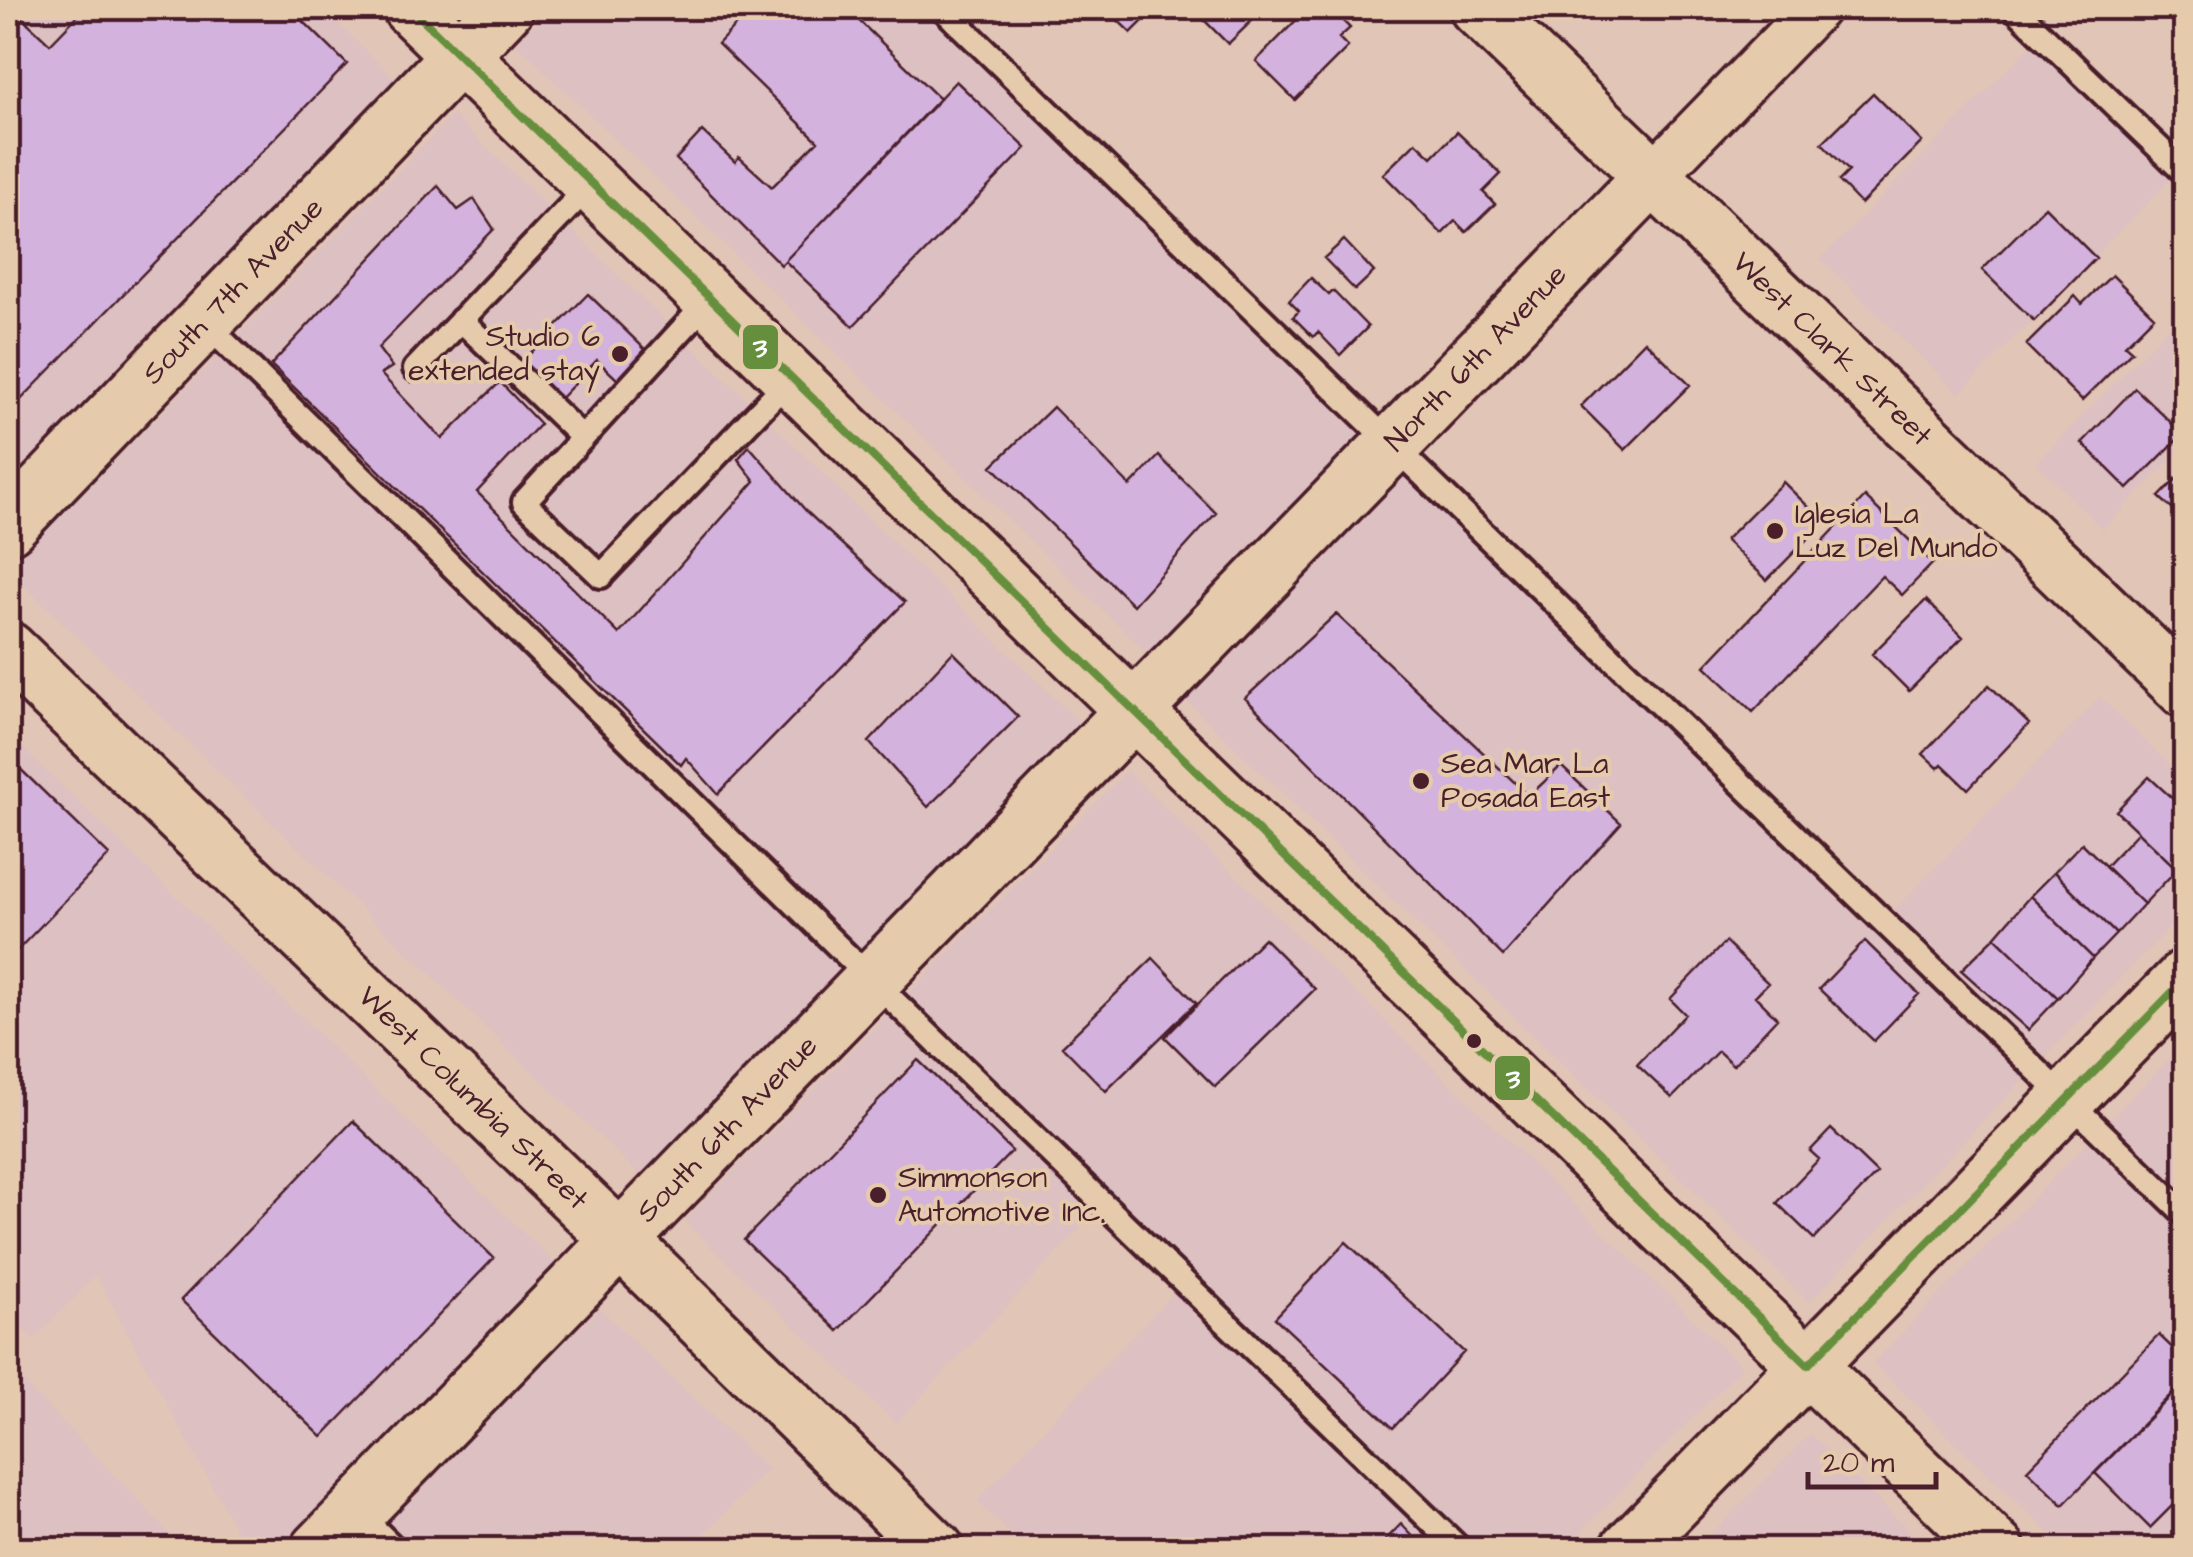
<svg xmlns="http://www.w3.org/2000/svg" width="2193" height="1557" viewBox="0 0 2193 1557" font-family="'Architects Daughter',sans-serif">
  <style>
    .built { fill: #ddc0c2 }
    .building { fill: #d3b3de; stroke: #4a1f2b; stroke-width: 2.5 }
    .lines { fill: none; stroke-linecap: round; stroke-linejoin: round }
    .lane-casing { stroke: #4a1f2b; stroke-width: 30 }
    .street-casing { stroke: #4a1f2b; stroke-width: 52 }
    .secondary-casing { stroke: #4a1f2b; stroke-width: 62 }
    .primary-casing { stroke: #4a1f2b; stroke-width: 62 }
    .lane { stroke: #e5caac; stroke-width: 22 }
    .street { stroke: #e5caac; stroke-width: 45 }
    .secondary { stroke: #e5caac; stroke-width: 55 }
    .primary { stroke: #e5caac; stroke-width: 55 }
    .bus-1-casing { stroke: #e5caac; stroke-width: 15 }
    .bus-1 { stroke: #658f3c; stroke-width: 8 }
    .poi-dot { fill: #4a1f2b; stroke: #e5caac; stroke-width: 4 }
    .labels { text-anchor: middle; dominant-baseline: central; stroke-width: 8; stroke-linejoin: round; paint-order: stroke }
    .street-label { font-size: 30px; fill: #4a1f2b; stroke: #e5caac }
    .poi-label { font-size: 30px; fill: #4a1f2b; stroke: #e5caac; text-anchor: start }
    .line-badge { stroke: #e5caac; stroke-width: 4 }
    .badge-label { font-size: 28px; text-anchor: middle; font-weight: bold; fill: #fff }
  </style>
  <rect width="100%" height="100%" fill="#e1c5b6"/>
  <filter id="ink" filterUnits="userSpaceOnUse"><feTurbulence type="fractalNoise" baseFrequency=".01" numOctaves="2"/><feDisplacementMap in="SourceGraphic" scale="20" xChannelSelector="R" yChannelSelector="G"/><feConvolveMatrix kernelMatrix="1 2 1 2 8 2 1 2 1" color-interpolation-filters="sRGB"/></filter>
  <g filter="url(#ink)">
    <path class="built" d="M8,8H322L399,83L8,486Z
      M550,8H941L1373,425L1150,656L516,43Z
      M2041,36L2178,172L1959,394L1821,259Z
      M453,115L1082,725L640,1175L8,570Z
      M2185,311V445L2103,529L2036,463Z
      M1411,464L1884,921L2100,697L2185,780V911L1809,1302L1185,699Z
      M8,734L555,1263L282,1549H247L96,1275L34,1339L8,1314Z
      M1127,771L1742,1367L1564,1549H1026L977,1501L1192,1273L1110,1197L896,1423L684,1221Z
      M2185,1043V1549H2066L1873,1363Z
      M599,1308L767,1469L690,1549L359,1550Z
      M8,1366L159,1522L178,1549H8Z
      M1810,1434L1928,1549H1697Z"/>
    <path class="building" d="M8,8H12L50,44L85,8H290L347,64L8,413Z
      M767,8H846L940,99L781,265L676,159L702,131L735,162L739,157L772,187L818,141L718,44L751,9L759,16Z
      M1105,8H1156L1131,33Z
      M1192,8H1265L1228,44Z
      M1308,8L1317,17L1330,8L1350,28L1339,38L1348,47L1295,100L1256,61Z
      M956,81L1026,148L853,326L785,261Z
      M1873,93L1922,142L1861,204L1839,181L1849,171L1822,143Z
      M1457,132L1501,174L1483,192L1495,204L1466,232L1455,221L1442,234L1383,174L1416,142L1432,157Z
      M438,186L458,210L474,199L494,229L378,348L392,367L381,374L442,439L500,382L540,424L477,492L619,634L755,481L738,459L749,446L808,513L905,602L718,794L686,758L681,765L271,365Z
      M2045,207L2096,258L2034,321L1982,270Z
      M1344,240L1374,272L1355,290L1324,258Z
      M2112,275L2154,316L2125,345L2132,351L2082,401L2026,345L2075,296L2082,304Z
      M1311,278L1329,295L1333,291L1368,327L1340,355L1318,332L1313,337L1293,317L1299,311L1289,301Z
      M588,294L650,354L621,383L597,360L557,402L519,365Z
      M1645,341L1690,385L1625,450L1581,406Z
      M2135,388L2183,434L2128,489L2082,443Z
      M1053,407L1130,486L1159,456L1216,513L1133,605L992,466Z
      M2186,469V522L2159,497Z
      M1783,482L1824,522L1767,580L1725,540Z
      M1865,497L1933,563L1902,595L1882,576L1753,712L1705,666Z
      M1926,600L1963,637L1909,691L1872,654Z
      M1336,614L1529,796L1561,766L1621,823L1503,956L1245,698Z
      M953,652L1018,717L928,807L869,742Z
      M1989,685L2029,724L1968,789L1942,764L1938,768L1923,754Z
      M8,757L109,855L8,960Z
      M2149,777L2186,811V861L2177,869L2116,811Z
      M2138,832L2177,869L2144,904L2105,867Z
      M2082,843L2144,904L2116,934L2054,872Z
      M2054,872L2116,934L2093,958L2030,896Z
      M2030,896L2093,958L2058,998L1995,937Z
      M1995,937L2058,998L2028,1030L1961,970Z
      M1264,938L1315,989L1215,1087L1165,1037Z
      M1865,941L1919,994L1874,1041L1819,989Z
      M1725,942L1768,983L1755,996L1777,1018L1733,1065L1718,1051L1672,1098L1637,1065L1685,1014L1670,999Z
      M1153,958L1196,1003L1106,1091L1062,1046Z
      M918,1060L1012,1151L838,1331L744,1240Z
      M353,1121L494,1258L322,1437L181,1300Z
      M1831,1129L1877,1173L1814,1239L1777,1203L1819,1159L1810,1151Z
      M1346,1242L1464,1352L1393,1428L1275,1318Z
      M2159,1335L2186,1361V1379L2063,1505L2027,1470Z
      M2175,1392L2186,1403V1492L2150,1528L2095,1473Z
      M1401,1524L1426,1550H1376Z"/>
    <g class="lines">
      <defs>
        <path id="lane" d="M942,8L2186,1215
          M2014,8L2186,174
          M711,298L524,502L601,576L792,377
          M461,320L583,438
          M203,321L872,980L1461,1550
          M415,369L592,183
          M356,1511L396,1550"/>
        <path id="street" d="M1653,176L1816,8"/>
        <path id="secondary" d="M1478,8L2186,690
          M8,526L505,8
          M8,650L620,1240L936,1550
          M319,1550L1653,176
          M1628,1550L2186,977"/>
        <path id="primary" d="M411,8L1997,1550"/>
      </defs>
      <use href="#lane" class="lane-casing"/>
      <use href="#street" class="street-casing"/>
      <use href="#secondary" class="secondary-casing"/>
      <use href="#primary" class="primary-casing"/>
      <use href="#lane" class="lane"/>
      <use href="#street" class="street"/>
      <use href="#secondary" class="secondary"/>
      <use href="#primary" class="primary"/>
      <defs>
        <path id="bus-1" d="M411,8L1808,1365
          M1808,1365L2186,978"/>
      </defs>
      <use href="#bus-1" class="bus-1-casing"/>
      <use href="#bus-1" class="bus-1"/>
    </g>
  </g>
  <g class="poi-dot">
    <circle cx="620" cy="354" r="10"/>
    <circle cx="1775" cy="531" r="10"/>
    <circle cx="1421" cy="781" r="10"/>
    <circle cx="1474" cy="1041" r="9"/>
    <circle cx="878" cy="1195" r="10"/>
  </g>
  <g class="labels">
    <g class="street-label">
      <text transform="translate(233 291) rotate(-46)">South 7th Avenue</text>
      <text transform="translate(1832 349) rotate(44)">West Clark Street</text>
      <text transform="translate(1476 358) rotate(-46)">North 6th Avenue</text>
      <text transform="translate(473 1098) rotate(44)">West Columbia Street</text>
      <text transform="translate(727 1129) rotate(-46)">South 6th Avenue</text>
    </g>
    <g class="poi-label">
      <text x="600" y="337" text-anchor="end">Studio 6<tspan x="600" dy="34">extended stay</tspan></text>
      <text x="1795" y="514">Iglesia La<tspan x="1795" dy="34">Luz Del Mundo</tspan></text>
      <text x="1441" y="764">Sea Mar La<tspan x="1441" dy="34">Posada East</tspan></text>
      <text x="898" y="1178">Simmonson<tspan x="898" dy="34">Automotive Inc.</tspan></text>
    </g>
  </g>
  <g class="line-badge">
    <rect x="741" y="323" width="39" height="48" rx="10" fill="#658f3c"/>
    <rect x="1493" y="1054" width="39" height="48" rx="10" fill="#658f3c"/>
  </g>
  <g class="badge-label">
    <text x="760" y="357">3</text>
    <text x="1513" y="1088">3</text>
  </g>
  <rect width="2193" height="1557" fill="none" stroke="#e5caac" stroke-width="40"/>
  <rect x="20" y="20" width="2153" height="1517" fill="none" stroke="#4a1f2b" stroke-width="4" filter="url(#ink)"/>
  <path d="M1808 1472v15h128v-15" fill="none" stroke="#4a1f2b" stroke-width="5"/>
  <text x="1823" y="1472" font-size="30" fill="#4a1f2b" stroke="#e5caac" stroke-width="8" paint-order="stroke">20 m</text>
</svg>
